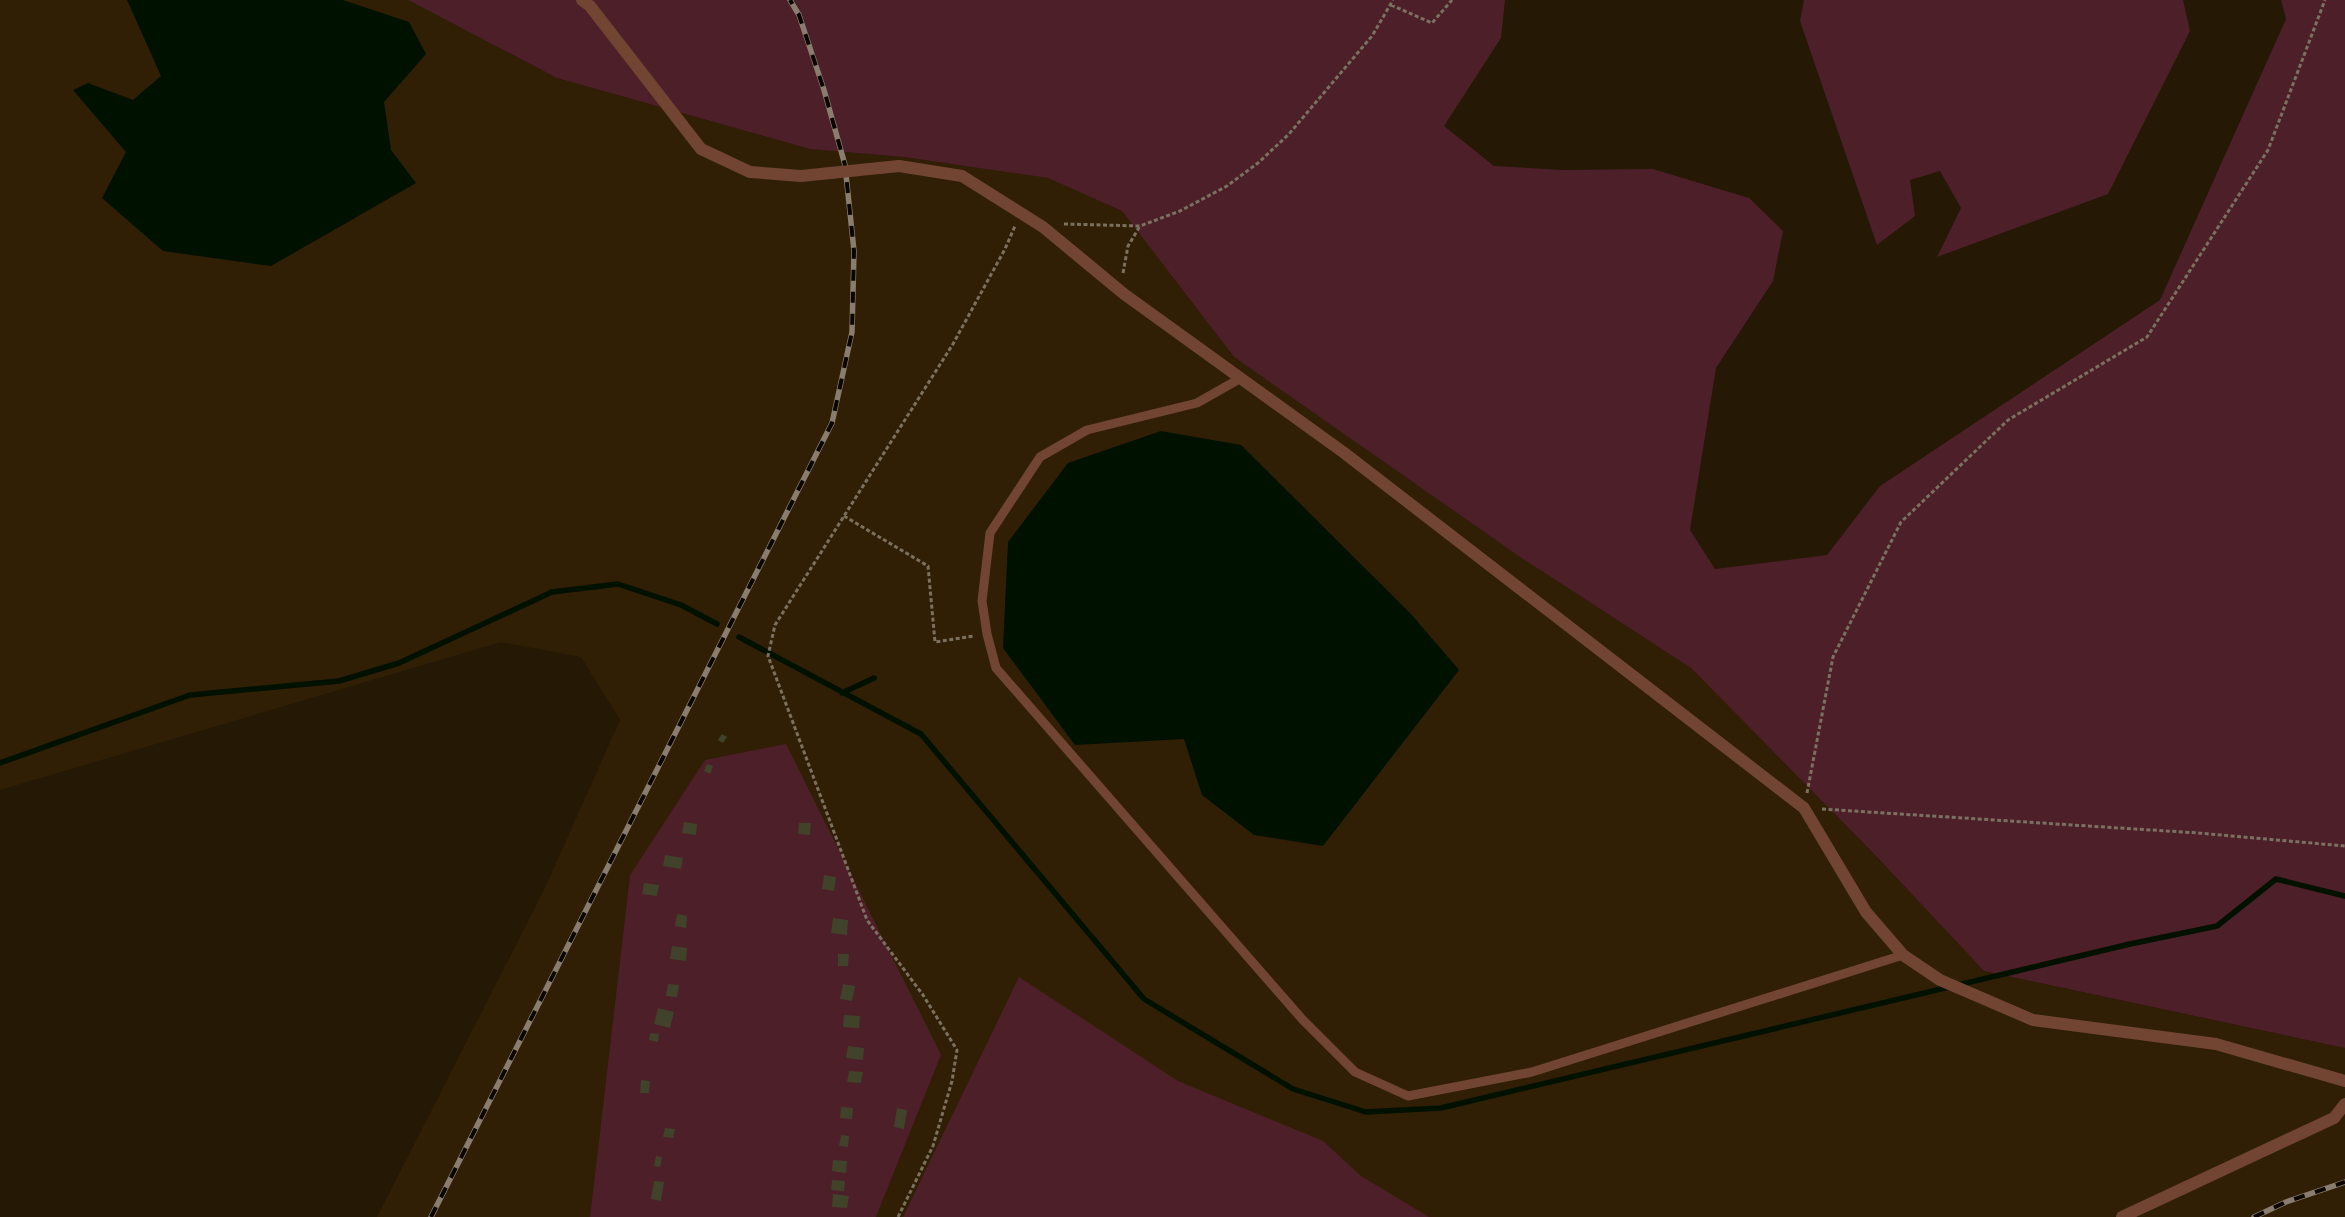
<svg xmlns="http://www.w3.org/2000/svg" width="2345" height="1217" viewBox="0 0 2345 1217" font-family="'Noto Sans',sans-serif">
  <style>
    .built { fill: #301f04 }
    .green { fill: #4d1f28 }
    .water { fill: #010 }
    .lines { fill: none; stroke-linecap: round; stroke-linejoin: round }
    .stream { stroke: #010; stroke-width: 5.5 }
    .building { fill: #41422a }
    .path { stroke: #7b7160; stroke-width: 3; stroke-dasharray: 4 2.5; stroke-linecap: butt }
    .lane { stroke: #714532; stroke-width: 9 }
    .street { stroke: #714532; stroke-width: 12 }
    .rail-casing { stroke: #887d6e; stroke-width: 5.5 }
    .rail { stroke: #0a0501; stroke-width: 4; stroke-dasharray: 11; stroke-linecap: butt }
    .street-bridge { stroke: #714532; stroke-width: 12 }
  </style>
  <rect width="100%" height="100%" fill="#251805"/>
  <path class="built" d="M0,0H408L557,78L810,149L904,157L1049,178L1122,211L1234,357L1520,557L1691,668L1876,856L1984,971L2345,1048V1217H876L941,1055L630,875L590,1217H377L544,890L620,720L581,657L501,642L0,790Z"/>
  <path class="green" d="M408,0H1505L1501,38L1444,126L1494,166L1563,170L1653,169L1749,198L1783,231L1773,281L1716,368L1690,530L1715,569L1827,555L1880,486L2160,300L2286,19L2281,0H2345V1048L1984,971L1876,856L1691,668L1520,557L1234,357L1122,211L1048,178L904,157L810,149L557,78Z
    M1804,0H2183L2190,31L2108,194L1937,257L1961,208L1940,171L1910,180L1915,216L1877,245L1800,21Z
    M786,744L941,1055L876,1217H590L630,875L705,760Z
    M1019,977L1178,1081L1323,1141L1361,1176L1429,1217H903Z"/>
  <path class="water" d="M127,0H343L409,22L426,54L384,102L391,150L416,183L271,266L163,251L102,198L126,152L73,90L88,83L133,100L161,76Z
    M1161,431L1241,445L1411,614L1459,670L1323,846L1254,835L1202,795L1184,739L1075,745L1003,648L1008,542L1068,463Z"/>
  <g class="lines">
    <path class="stream" d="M739,637L921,734L1144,999L1293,1089L1366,1112L1441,1108L2130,944L2217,926L2276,879L2345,896
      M842,693L874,678
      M0,763L190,695L339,681L399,663L552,592L618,584L681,605L717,624"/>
  </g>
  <path class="building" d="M722,734L727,737L723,743L718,740Z
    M707,764L713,766L710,774L704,771Z
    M684,822L697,824L696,835L682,833Z
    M799,823H811L810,835L798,834Z
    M665,855L683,858L681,869L663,866Z
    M824,875L836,877L834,891L822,889Z
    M644,883L659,885L657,896L642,894Z
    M677,914L687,916L686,928L675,926Z
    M833,918L848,920L847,935L831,933Z
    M672,946L687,948L686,961L670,959Z
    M838,954H849L848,966H838Z
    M668,984L679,985L677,997L666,996Z
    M843,984L855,986L852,1001L840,999Z
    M658,1008L674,1012L670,1028L654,1024Z
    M844,1015L860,1016L859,1028L843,1027Z
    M650,1033L659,1034L658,1042L649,1040Z
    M848,1046L864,1048L863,1060L846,1058Z
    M849,1071L863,1072L861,1083L847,1082Z
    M641,1080L650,1081L649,1093H640Z
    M841,1107L853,1108L852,1119L840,1118Z
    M897,1108L907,1110L904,1129L894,1127Z
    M665,1128L675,1129L673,1138L663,1137Z
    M841,1135L849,1136L848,1147L839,1146Z
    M656,1156L662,1157L660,1167L654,1166Z
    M833,1160L847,1161L846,1173L832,1171Z
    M832,1180L845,1181L844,1191L831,1190Z
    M654,1181L664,1182L661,1201L651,1199Z
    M833,1194L849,1196L847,1208L832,1207Z"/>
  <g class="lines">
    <path class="path" d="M1391,5L1432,23L1452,0
      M1064,224L1140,226L1180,211L1227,186L1258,163L1289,134L1372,36L1393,0
      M1123,273L1128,246L1140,226
      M844,516L928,566L935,642L974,636
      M1807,793L1833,657L1901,522L2008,420L2147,337L2268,150L2325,0
      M1822,809L2198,833L2345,846
      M898,1217L933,1146L952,1081L957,1050L923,995L867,920L768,656L775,625L953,344L1005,249L1015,226"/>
    <path class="lane" d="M1241,378L1197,403L1087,430L1040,457L990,533L982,601L987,634L996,668L1302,1019L1355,1072L1408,1096L1532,1072L1903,955"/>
    <path class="street" d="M582,0L590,6L701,149L750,172L801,176
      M899,166L962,176L1043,227L1124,294L1343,452L1804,808L1866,912L1903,955L1940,980L2033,1020L2216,1044L2345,1081
      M2122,1217L2334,1118L2345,1104"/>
    <defs>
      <path id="rail" d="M431,1217L832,423L852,332L854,251L845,165L824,90L799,15L790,0
        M2254,1217L2286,1202L2345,1182"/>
    </defs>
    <use href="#rail" class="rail-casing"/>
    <use href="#rail" class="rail"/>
    <path class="street-bridge" d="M801,176L899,166"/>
  </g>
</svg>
